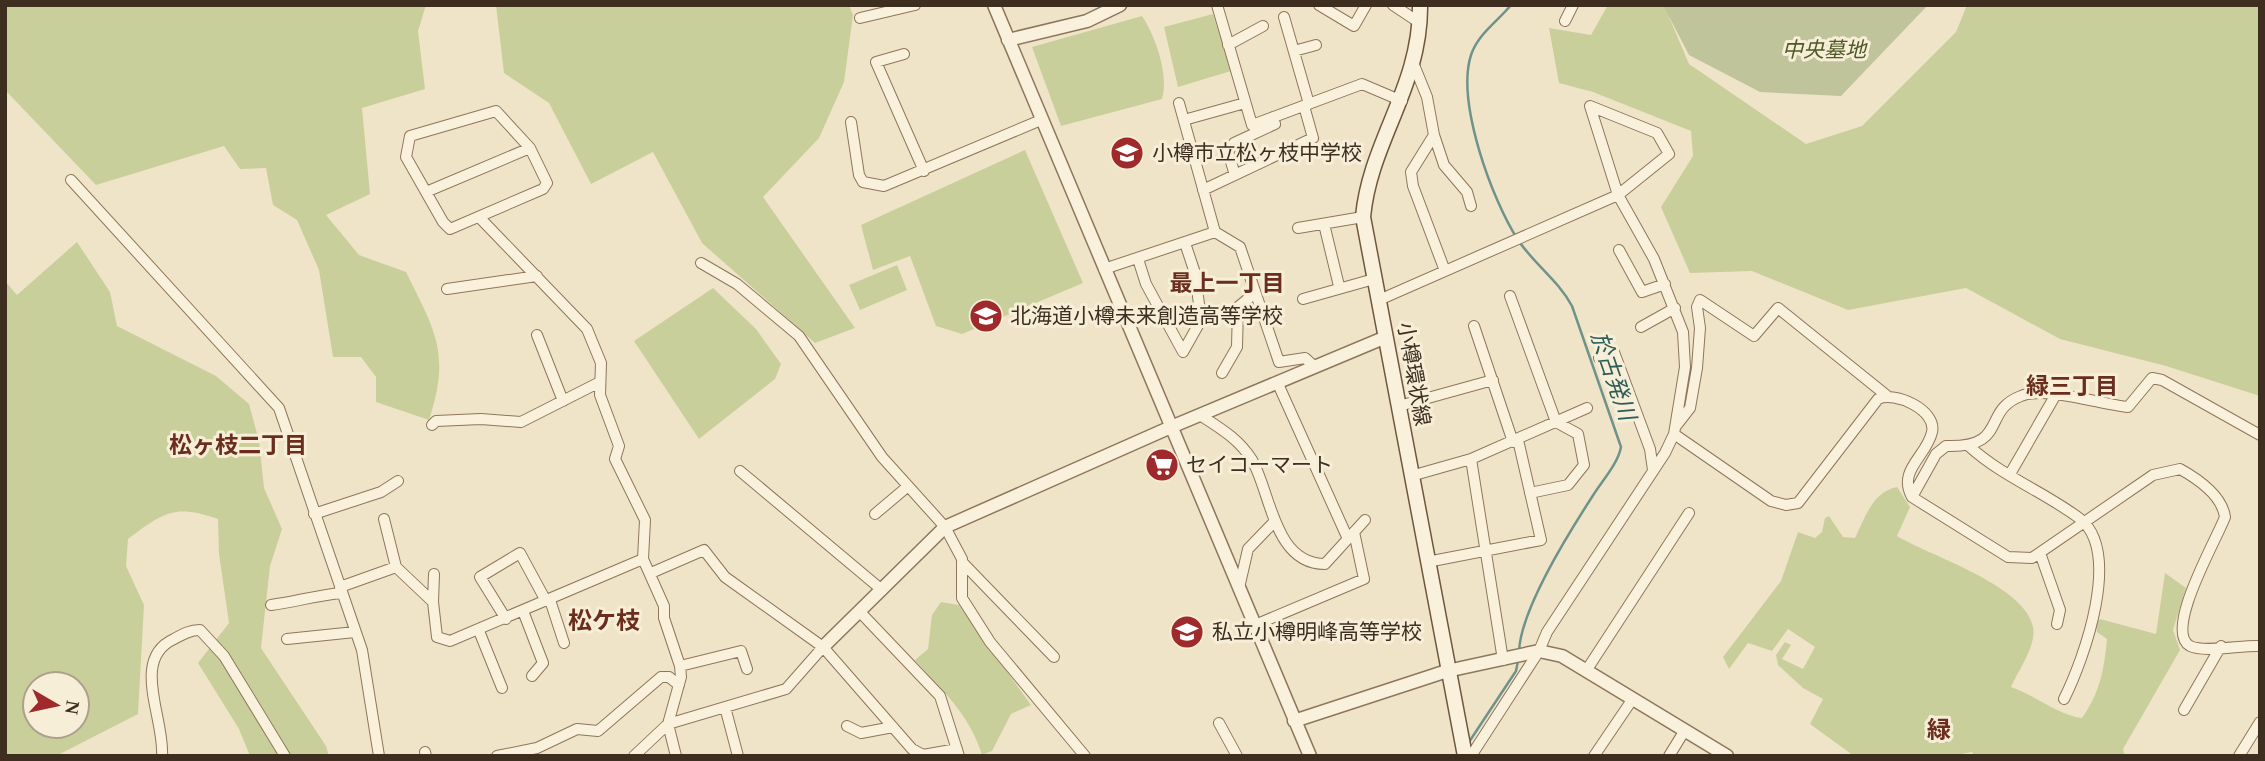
<svg xmlns="http://www.w3.org/2000/svg" width="2265" height="761" viewBox="0 0 2265 761" font-family="'Times New Roman','Noto Sans JP',serif">
  <style>
    .green { fill: #c9cf9b; fill-rule: evenodd }
    .cemetery { fill: #bfc49a }
    .lines { fill: none; stroke-linecap: round; stroke-linejoin: round }
    .stream { stroke: #6f938a; stroke-width: 2.5 }
    .minor-casing { stroke: #8d765c; stroke-width: 12 }
    .tertiary-casing { stroke: #8d765c; stroke-width: 15 }
    .secondary-casing { stroke: #6f573f; stroke-width: 17 }
    .minor { stroke: #faf1dc; stroke-width: 10 }
    .tertiary { stroke: #faf1dc; stroke-width: 12 }
    .secondary { stroke: #faf1dc; stroke-width: 14 }
    .labels { text-anchor: middle; dominant-baseline: central; stroke-width: 6; stroke-linejoin: round; paint-order: stroke }
    .park-label { font-size: 21px; font-style: italic; fill: #4d5a26; stroke: #f7eed8 }
    .poi-label { font-size: 21px; fill: #3d2e20; stroke: #f7eed8; text-anchor: start }
    .street-label { font-size: 21px; fill: #3d2e20; stroke: #f7eed8 }
    .neighbourhood-label { font-size: 23px; font-weight: bold; fill: #6b2e1e; stroke: #f7eed8 }
    .water-label { font-size: 23px; font-style: italic; fill: #2f5d5a; stroke: #f7eed8 }
    .quarter-label { font-size: 24px; font-weight: bold; fill: #6b2e1e; stroke: #f7eed8 }
  </style>
  <rect width="100%" height="100%" fill="#f0e4c8"/>
  <path class="green" d="M5,5H426L418,31L425,89L362,108L370,194L326,215L359,255L406,272C435,331 451,353 429,420L376,402V377L361,357H333L319,270L297,220L273,205L266,168L240,169L224,146L96,185L5,90Z
    M496,5H849L853,15L844,82L819,138L763,197L855,328L815,343L702,243L653,152L591,184L549,103L504,73Z
    M1608,5H1664L1689,64L1806,144L1862,126L1956,32L1967,5H2260V396L2166,366L2060,339L1966,288L1848,310L1752,271L1690,273L1661,207L1693,156L1691,131L1593,92L1559,83L1549,28L1591,35Z
    M1213,14L1231,71L1178,87L1164,27Z
    M1142,16C1156,37 1169,75 1162,99L1061,126L1032,47Z
    M1025,150L1083,283L962,334L936,326L910,256L873,270L861,225Z
    M77,242L110,292L117,326L216,376L249,404L259,441L264,488L282,529L270,566L261,648L326,746L329,756H250L239,729L198,663L229,623L219,554L218,519C175,504 164,512 128,539L126,566L144,605L138,714L56,756H5V281L17,295ZM35,684H77V726H35Z
    M897,265L907,290L860,310L849,285Z
    M713,288L756,329L781,364L775,379L699,439L634,341Z
    M1897,487L1910,507L1897,536C1930,556 2025,585 2033,627C2037,645 2018,671 2011,687C2035,695 2058,715 2082,718C2100,692 2104,670 2107,639L2097,632L2096,624L2100,619L2156,634L2165,573L2186,588L2173,630L2180,650L2123,749L2125,756H1975L1972,752L1951,756H1854L1810,724L1823,699L1803,688L1778,665L1776,655L1785,642L1791,645L1782,659L1803,669L1815,647L1788,629L1772,651L1748,643L1729,669L1723,657L1781,581L1798,532L1815,538L1822,532L1825,518L1829,516L1843,537L1855,538C1865,518 1872,492 1897,487Z
    M941,602L959,605L1031,705L1011,714L992,751L982,755C970,715 942,690 915,660L928,649L932,615Z"/>
  <path class="cemetery" d="M1663,5H1928L1841,96L1760,92L1689,55Z"/>
  <g class="lines">
    <path class="stream" d="M1511,5C1497,22 1478,34 1471,55C1456,102 1492,200 1518,240C1534,264 1558,280 1572,306L1621,447C1618,464 1601,482 1592,497C1568,534 1521,609 1519,651
      M1467,745L1516,671L1518,661"/>
    <defs>
      <path id="minor" d="M1217,5L1252,125L1362,84L1402,101
        M1319,5L1354,26L1366,5
        M1393,5L1420,23
        M1284,17L1309,104
        M860,18L915,5
        M1565,21L1573,5
        M1228,45L1263,26
        M1294,51L1316,45
        M904,54L876,62L924,171
        M1414,65L1427,97L1434,135L1411,172L1413,186L1445,271
        M1179,103L1215,232L1240,247L1279,362L1305,358L1315,367
        M496,111L530,148L547,183L543,189L450,229L443,222L406,157L410,136Z
        M1184,120L1245,103
        M851,122L859,175L863,182L884,186L1041,120
        M1434,135L1444,165L1467,192L1471,206
        M1235,175L1228,152L1234,143L1275,124L1273,117
        M71,180L279,408L362,650L379,756
        M1203,190L1313,138L1304,106
        M426,192L530,148
        M479,217L587,329L601,363L600,395L619,446L615,459L645,520L643,559L664,606V618L680,666L681,677L668,724L676,756
        M1324,224L1339,286
        M1298,228L1363,217
        M1619,250L1642,292L1665,284
        M1138,259L1146,284L1183,352L1201,320L1195,273L1185,243
        M701,263L737,284L799,336L882,457L945,527L962,559V598L990,642L1085,756
        M1104,269L1215,232
        M447,289L537,276
        M1510,296L1556,422L1578,434L1584,465L1568,485L1530,493
        M1303,299L1374,279
        M1379,300L1618,195L1669,154L1657,133L1590,106L1618,195L1654,259L1683,332L1685,367L1674,434L1665,453L1547,632L1539,651L1471,756
        M1474,326L1513,442
        M1641,327L1675,308
        M537,335L563,401
        M1599,358L1614,352L1650,449L1653,470
        M1222,373L1237,347L1238,307L1255,293
        M1278,384L1348,539
        M1399,406L1493,380
        M1200,415C1220,428 1239,439 1252,460C1271,493 1274,564 1325,564L1365,520
        M432,425L436,421L481,419L521,422L598,383
        M1676,426L1690,408L1697,368L1700,328L1697,307L1700,300L1754,336L1778,308L1886,395
        M1674,434L1771,501L1786,505L1798,503L1878,399C1895,391 1937,410 1932,432C1927,456 1897,470 1912,497L2008,557L2032,558L2153,475L2180,469C2198,479 2222,496 2225,517C2217,539 2163,631 2190,646C2204,653 2242,645 2260,646
        M1970,447C2002,476 2044,492 2079,518C2123,551 2084,659 2064,699
        M1471,459L1503,660
        M740,471L882,590
        M2010,474L2055,396
        M1411,476L1471,459L1587,408
        M1912,497L1936,454L1946,446C2009,448 1981,411 2021,396C2045,386 2100,404 2128,407L2152,378L2162,380L2260,435
        M314,514L381,492L398,481
        M875,514L907,487
        M384,519L396,567L433,602L437,637L450,641L643,559
        M2040,553L2060,610L2057,624
        M962,562L1054,657
        M1427,562L1541,540L1518,440
        M651,573L704,550L725,577L823,647L912,749L923,755L957,749
        M340,587L396,567
        M1239,588L1248,549L1275,521
        M550,600L564,643
        M433,602L434,574
        M271,605C295,602 317,595 342,593
        M523,611L543,663L532,676
        M860,612L940,696L959,756
        M506,619L480,577L520,553L546,601
        M1255,625L1364,579L1354,532
        M479,631L502,688
        M287,639L355,632
        M680,666L741,651L747,669
        M1586,671L1689,513
        M725,707L738,756
        M2184,710L2221,646
        M1219,723L1237,756
        M847,726L861,733L893,727
        M425,752L426,756
        M162,756C165,719 130,659 174,639C183,634 190,630 200,630L224,656L285,756
        M497,756L537,748L577,729L598,731L661,677H669L679,685
        M634,756L668,724L786,689L823,647
        M1594,756L1632,700
        M1669,756L1685,730
        M2239,756L2260,722"/>
      <path id="tertiary" d="M994,5L1310,756
        M1008,40L1087,21L1120,5
        M823,647L945,527L1171,427L1386,337
        M1294,721L1447,671L1539,651L1562,656L1727,756"/>
      <path id="secondary" d="M1420,5C1421,87 1370,141 1363,217L1465,756"/>
    </defs>
    <use href="#minor" class="minor-casing"/>
    <use href="#tertiary" class="tertiary-casing"/>
    <use href="#secondary" class="secondary-casing"/>
    <use href="#minor" class="minor"/>
    <use href="#tertiary" class="tertiary"/>
    <use href="#secondary" class="secondary"/>
  </g>
  <defs>
    <symbol id="school-disc" viewBox="-11 -11 22 22"><circle r="9.5" fill="#9e2a2b" stroke="#f7eed8"/><path d="M0-5L7-2L0 1L-7-2ZM-4 1L0 2.5L4 1V4Q0 6-4 4Z" fill="#fff"/></symbol>
    <symbol id="supermarket-disc" viewBox="-11 -11 22 22"><circle r="9.5" fill="#9e2a2b" stroke="#f7eed8"/><path d="M-6-5.5h2.5l.6 2H6L4.5 2H-2.5L-4.4-4H-6ZM-1.5 3.2a1.3 1.3 0 1 0 .1 0ZM3 3.2a1.3 1.3 0 1 0 .1 0Z" fill="#fff"/></symbol>
  </defs>
  <g fill-rule="evenodd">
    <use href="#school-disc" x="1108" y="134" width="38" height="38"/>
    <use href="#school-disc" x="967" y="297" width="38" height="38"/>
    <use href="#supermarket-disc" x="1143" y="446" width="38" height="38"/>
    <use href="#school-disc" x="1168" y="613" width="38" height="38"/>
  </g>
  <g class="labels">
    <g class="park-label">
      <text x="1824" y="50">中央墓地</text>
    </g>
    <g class="poi-label">
      <text x="1152" y="153">小樽市立松ヶ枝中学校</text>
      <text x="1010" y="316">北海道小樽未来創造高等学校</text>
      <text x="1186" y="465">セイコーマート</text>
      <text x="1212" y="632">私立小樽明峰高等学校</text>
    </g>
    <g class="street-label">
      <text transform="translate(1414 374) rotate(80)">小樽環状線</text>
    </g>
    <g class="neighbourhood-label">
      <text x="1227" y="283">最上一丁目</text>
      <text x="2072" y="386">緑三丁目</text>
      <text x="238" y="445">松ヶ枝二丁目</text>
    </g>
    <g class="water-label">
      <text transform="translate(1613 376) rotate(71)">於古発川</text>
    </g>
    <g class="quarter-label">
      <text x="604" y="621">松ケ枝</text>
      <text x="1939" y="730">緑</text>
    </g>
  </g>
  <rect width="2265" height="761" fill="none" stroke="#3d2e20" stroke-width="14"/>
  <g transform="translate(56 705) rotate(99)"><circle r="33" fill="#f7eed8" stroke="#ada18e" stroke-width="2"/>
  <path d="M0-5L12 26L0 18L-12 26Z" fill="#9e2a2b"/>
  <text y="-10" font-size="19" font-weight="bold" text-anchor="middle" fill="#3d2e20">N</text>
  </g>
</svg>
